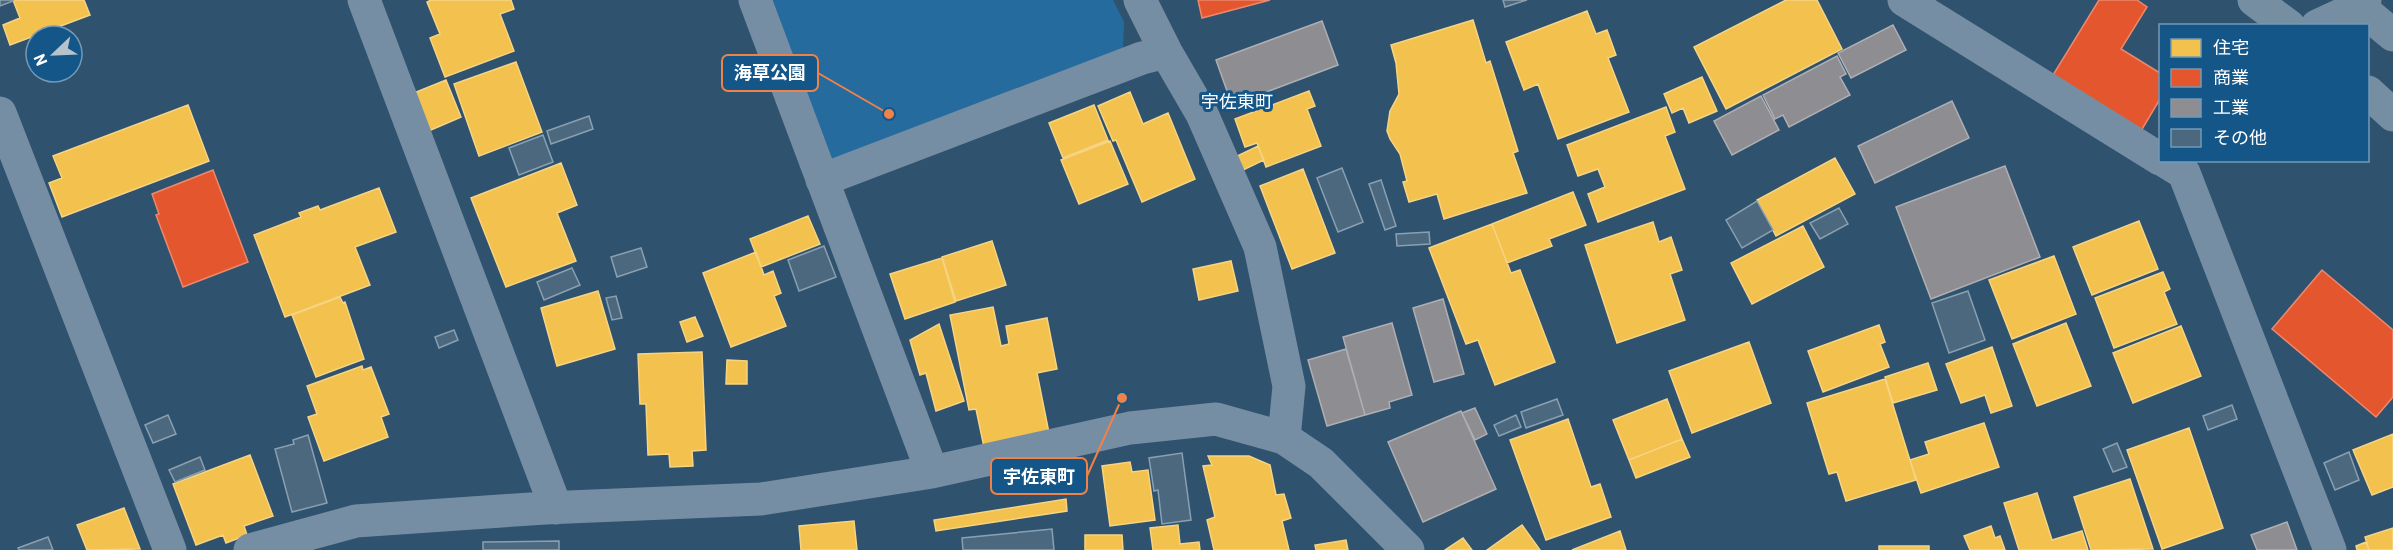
<svg xmlns="http://www.w3.org/2000/svg" width="2393" height="550" viewBox="0 0 2393 550" font-family="Barlow,'Noto Sans JP',sans-serif">
  <style>
    .green { fill: #256b9e }
    .homes { fill: #f2c14e; stroke: #f6d483; stroke-width: 1.5 }
    .shops { fill: #e4572e; stroke: #ec896d; stroke-width: 1.5 }
    .industry { fill: #8d8d92; stroke: #afafb3; stroke-width: 1.5 }
    .building { fill: #4c687e; stroke: #8aa0b1; stroke-width: 1.5 }
    .lines { fill: none; stroke-linecap: round; stroke-linejoin: round }
    .street { stroke: #768ea4; stroke-width: 33 }
    .primary { stroke: #758ea1; stroke-width: 33 }
    .labels { text-anchor: middle; dominant-baseline: central; stroke-width: 6; stroke-linejoin: round; paint-order: stroke }
    .neighbourhood-label { font-size: 18px; fill: #fff; stroke: #155688 }
    .leader { fill: none; stroke: #ee8249; stroke-width: 2 }
    .callout-dot { fill: #ee8249; stroke: #155688; stroke-width: 2 }
    .callout { fill: #155688; stroke: #ee8249; stroke-width: 2 }
    .callout-label { font-size: 18px; text-anchor: middle; font-weight: bold; fill: #fff }
  </style>
  <rect width="100%" height="100%" fill="#2f526e"/>
  <path class="green" d="M768,0H1113L1124,22L1123,51L835,166Z"/>
  <path class="homes" d="M13,0H84L90,15L10,45L3,25L20,18Z
    M431,0H511L514,9L500,14L514,51L445,77L430,38L440,34L427,2Z
    M1786,0H1817L1842,49L1726,109L1694,47Z
    M1587,11L1596,34L1607,30L1616,55L1608,58L1629,112L1558,139L1538,84L1524,90L1506,42Z
    M1473,20L1486,63L1490,61L1518,151L1513,153L1527,193L1444,219L1437,194L1409,202L1403,182L1407,181L1400,154L1390,139L1387,131L1390,111L1399,94L1396,63L1391,45Z
    M516,62L542,132L479,156L454,84Z
    M1702,77L1717,111L1689,123L1683,108L1672,113L1664,94Z
    M446,80L461,117L424,133L409,95Z
    M1309,91L1315,106L1307,109L1321,146L1266,167L1257,143L1245,147L1235,119Z
    M1130,92L1143,124L1168,113L1195,179L1142,202L1116,140L1113,141L1098,106Z
    M188,105L209,161L62,217L49,183L62,178L53,156Z
    M1094,105L1108,140L1063,158L1049,123Z
    M1666,107L1675,132L1665,136L1685,189L1598,222L1588,194L1605,187L1598,169L1578,176L1567,145Z
    M1110,141L1128,184L1079,204L1061,160Z
    M1258,146L1264,160L1241,171L1235,157Z
    M1835,158L1855,194L1776,236L1757,200Z
    M561,163L577,205L557,213L576,261L506,287L471,198Z
    M1303,169L1335,253L1292,269L1260,186Z
    M379,188L396,232L355,247L370,285L285,317L254,235L301,217L299,213L318,206L320,210Z
    M1573,192L1586,225L1549,239L1552,246L1507,263L1492,224Z
    M808,216L820,244L761,267L750,239Z
    M2139,221L2158,269L2092,295L2073,247Z
    M1653,222L1659,242L1671,237L1682,270L1670,274L1685,320L1617,343L1585,245Z
    M1492,224L1511,273L1520,270L1555,362L1495,385L1478,340L1466,344L1429,248Z
    M1803,226L1824,267L1752,304L1731,263Z
    M992,241L1006,285L956,301L942,257Z
    M756,252L764,275L773,271L781,293L774,296L786,326L731,347L703,273Z
    M2054,256L2076,314L2012,339L1989,280Z
    M942,258L955,302L905,319L890,274Z
    M1231,261L1238,291L1199,300L1193,269Z
    M2163,272L2170,289L2164,292L2177,324L2114,348L2095,298Z
    M598,291L615,349L557,366L541,308Z
    M340,297L343,303L345,302L364,359L316,377L292,315Z
    M993,307L1001,346L1009,344L1006,326L1047,318L1057,369L1037,373L1049,433L984,447L976,409L969,410L950,315Z
    M695,317L703,336L687,342L680,322Z
    M2066,323L2091,386L2037,406L2013,344Z
    M939,324L964,401L936,411L926,373L920,375L910,340Z
    M1879,325L1885,342L1880,344L1889,367L1823,392L1808,351Z
    M2181,326L2201,376L2133,403L2113,353Z
    M1749,342L1771,403L1692,433L1669,371Z
    M1992,347L2012,406L1991,413L1985,395L1961,403L1946,364Z
    M702,352L706,450L692,451L693,466L670,467L669,454L648,455L646,404H640L638,354Z
    M727,360L747,361V384H726Z
    M1928,363L1937,390L1893,403L1885,377Z
    M362,366L363,370L371,367L389,414L381,417L388,437L324,461L308,417L317,414L307,386Z
    M1885,379L1916,480L1846,501L1837,472L1829,474L1807,403Z
    M1667,399L1682,439L1629,460L1613,420Z
    M1568,419L1591,487L1600,484L1611,517L1546,540L1510,440Z
    M1984,423L1999,467L1921,493L1910,460L1929,454L1925,442Z
    M2189,428L2223,528L2162,549L2127,450Z
    M2393,434V487L2372,495L2353,450Z
    M1682,439L1690,457L1636,478L1629,460Z
    M250,455L273,516L244,526L247,535L226,543L223,535L196,545L173,484Z
    M1208,456H1249L1270,465L1276,495L1284,494L1291,518L1282,521L1289,550H1214L1207,520L1215,517L1203,466L1212,465Z
    M1130,462L1132,472L1148,470L1155,520L1110,526L1102,466Z
    M2130,479L2153,549L2091,550L2074,497Z
    M2037,493L2052,540L2082,531L2088,550H2019L2004,503Z
    M1066,499L1067,511L936,531L934,520Z
    M124,508L140,549L87,550L77,525Z
    M854,521L857,550H801L799,526Z
    M1178,525L1180,544L1199,542L1200,550H1153L1150,528Z
    M1522,525L1540,550H1487Z
    M1991,526L1995,538L2000,536L2005,550H1970L1964,536Z
    M2393,528V550H2369L2365,537Z
    M1620,531L1626,550H1572Z
    M1085,535H1122L1123,550H1085Z
    M1463,538L1472,550H1445Z
    M1346,540L1348,550H1316L1315,545Z
    M2366,542L2369,550H2357L2356,546Z
    M1879,546H1929V550H1879Z"/>
  <path class="shops" d="M1198,0H1270L1202,18Z
    M2099,0H2137L2147,7L2121,49L2160,73V99L2141,131L2053,75Z
    M213,170L248,262L183,287L156,215L159,214L152,194Z
    M2322,270L2393,330V397L2376,417L2272,329Z"/>
  <path class="industry" d="M1322,21L1338,65L1232,105L1216,60Z
    M1893,25L1906,50L1851,78L1838,53Z
    M1837,56L1846,74L1840,77L1850,95L1789,127L1783,115L1775,119L1763,95Z
    M1761,96L1779,130L1732,155L1714,121Z
    M1952,101L1969,138L1875,183L1858,146Z
    M2005,166L2040,257L1931,299L1896,207Z
    M1443,299L1464,374L1434,382L1413,308Z
    M1392,323L1412,395L1389,402L1390,408L1365,415L1343,337Z
    M1346,349L1365,415L1327,426L1308,360Z
    M1475,408L1487,434L1475,440L1462,413Z
    M1461,411L1496,489L1423,522L1388,442Z
    M2287,522L2297,550H2257L2251,535Z"/>
  <path class="building" d="M0,0H13V1L0,6Z
    M1503,0H1527L1505,7Z
    M589,116L593,129L551,144L547,131Z
    M543,135L553,162L519,175L509,148Z
    M1342,168L1363,222L1338,232L1317,178Z
    M1381,180L1396,226L1385,230L1369,184Z
    M1757,201L1773,230L1742,248L1726,220Z
    M1839,208L1848,224L1820,239L1810,223Z
    M1429,232L1430,244L1397,246L1396,234Z
    M824,246L836,277L799,291L788,260Z
    M641,248L647,267L617,277L611,257Z
    M572,268L580,285L544,300L537,282Z
    M1968,291L1985,340L1949,353L1932,303Z
    M616,296L622,318L612,320L606,298Z
    M454,330L458,340L439,348L435,337Z
    M1557,399L1563,415L1526,428L1521,412Z
    M2232,405L2237,419L2208,430L2203,416Z
    M168,415L176,434L153,443L145,425Z
    M1516,415L1521,427L1499,436L1494,425Z
    M308,435L327,503L292,512L275,449L294,444L293,440Z
    M2117,443L2127,467L2113,472L2103,449Z
    M2349,452L2359,480L2335,490L2324,463Z
    M1182,453L1191,520L1162,524L1158,490L1154,491L1149,458Z
    M200,457L205,470L175,482L169,470Z
    M1052,529L1054,550H963L962,538Z
    M48,537L53,550H19L18,548Z
    M559,541V550H483V542Z"/>
  <g class="lines">
    <path class="street" d="M364,0L556,508
      M755,0L932,472
      M1140,0L1166,52L1202,114L1260,247L1289,386L1284,438
      M1904,0L2160,159
      M2317,26L2360,6L2365,0
      M0,113L170,550
      M2163,160L2184,173L2330,550
      M822,180L1142,58L1166,52
      M250,550L356,521L545,508L761,499L932,472L1130,428L1216,419L1284,438L1321,463L1408,550"/>
    <path class="primary" d="M2254,0L2289,26
      M2351,0L2393,35
      M2368,92L2393,115"/>
  </g>
  <g class="labels">
    <g class="neighbourhood-label">
      <text x="1237" y="101">宇佐東町</text>
    </g>
  </g>
  <path class="leader" d="M889 114L818 73M1122 398L1087 476"/>
  <g class="callout-dot">
    <circle cx="889" cy="114" r="6"/>
    <circle cx="1122" cy="398" r="6"/>
  </g>
  <g class="callout">
    <rect x="722" y="55" width="96" height="36" rx="6"/>
    <rect x="991" y="458" width="96" height="36" rx="6"/>
  </g>
  <g class="callout-label">
    <text x="770" y="79">海草公園</text>
    <text x="1039" y="483">宇佐東町</text>
  </g>
  <rect x="2159" y="24" width="210" height="138" fill="#155688" stroke="#739ab8" stroke-width="1.5"/>
  <rect x="2171" y="39" width="30" height="18" fill="#f2c14e" stroke="#739ab8" stroke-width="1.5"/>
  <text x="2213" y="54" font-size="18" fill="#ffffff">住宅</text>
  <rect x="2171" y="69" width="30" height="18" fill="#e4572e" stroke="#739ab8" stroke-width="1.5"/>
  <text x="2213" y="84" font-size="18" fill="#ffffff">商業</text>
  <rect x="2171" y="99" width="30" height="18" fill="#8d8d92" stroke="#739ab8" stroke-width="1.5"/>
  <text x="2213" y="114" font-size="18" fill="#ffffff">工業</text>
  <rect x="2171" y="129" width="30" height="18" fill="#4c687e" stroke="#739ab8" stroke-width="1.5"/>
  <text x="2213" y="144" font-size="18" fill="#ffffff">その他</text>
  <g transform="translate(54 54) rotate(247)"><circle r="28" fill="#155688" stroke="#739ab8" stroke-width="1.5"/>
  <path d="M0-4.5L10 22L0 15L-10 22Z" fill="#b6c2cc"/>
  <text y="-9" font-size="16" font-weight="bold" text-anchor="middle" fill="#ffffff">N</text>
  </g>
</svg>
